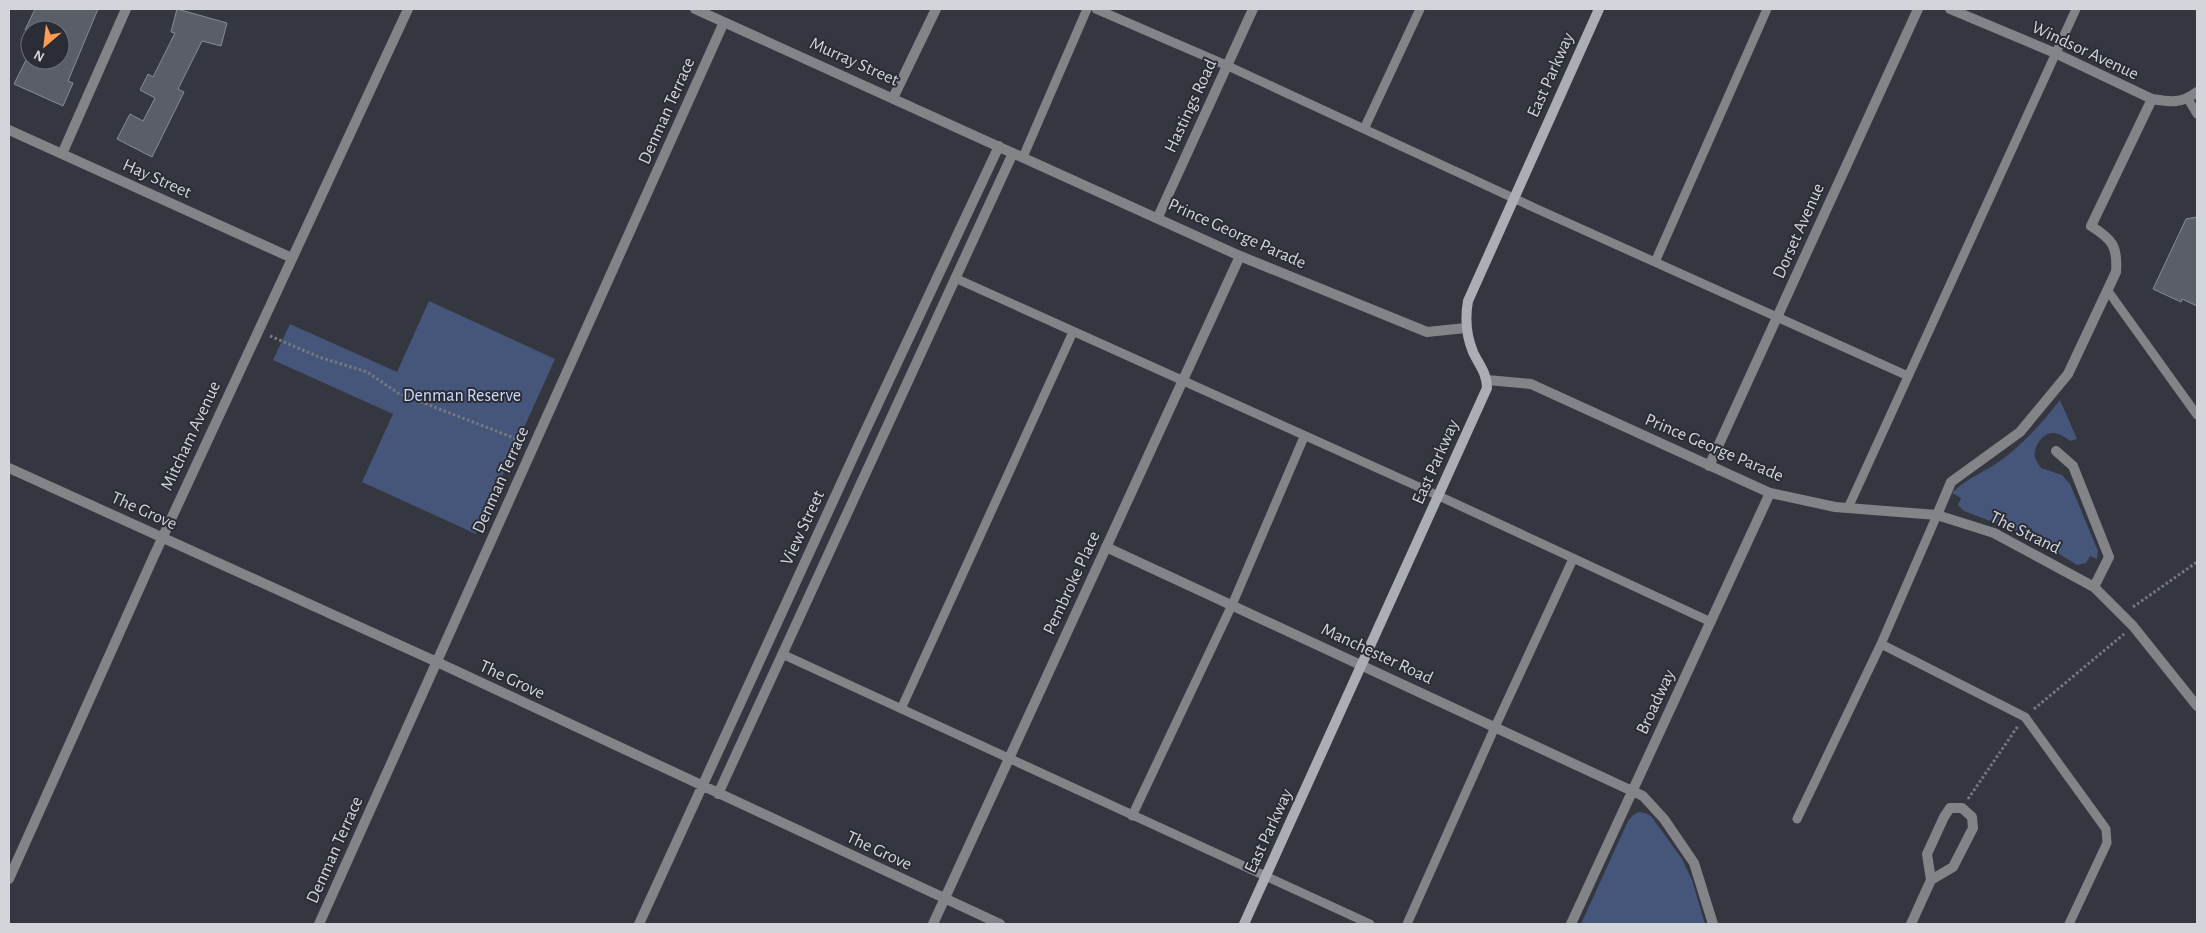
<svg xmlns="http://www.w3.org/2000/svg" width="2206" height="933" viewBox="0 0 2206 933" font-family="'Alegreya Sans',sans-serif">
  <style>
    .green { fill: #46567a }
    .building { fill: #5a5e67; stroke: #888c95 }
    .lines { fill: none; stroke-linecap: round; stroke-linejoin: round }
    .path { stroke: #767980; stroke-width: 3; stroke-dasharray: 2.5 2.5; stroke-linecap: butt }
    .lane { stroke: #828488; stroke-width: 9 }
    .street { stroke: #828488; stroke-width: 10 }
    .secondary { stroke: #abaeb5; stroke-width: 10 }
    .labels { text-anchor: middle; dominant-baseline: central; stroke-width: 4; stroke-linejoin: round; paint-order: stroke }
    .street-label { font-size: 18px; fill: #d2d5da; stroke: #2a2d35 }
    .park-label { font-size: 18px; fill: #cddcfe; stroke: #2a2d35 }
  </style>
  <rect width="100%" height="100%" fill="#34373f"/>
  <path class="green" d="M429,301L555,359L476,534L362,482L393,414L273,360L290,324L397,372Z
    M2060,400L2077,439L2070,441C2065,437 2059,433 2052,433C2042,434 2033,447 2035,457C2036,461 2039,465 2041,468L2062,475L2070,484L2098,551L2097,559L2090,556L2086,563L2077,565L2030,536L1964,511L1958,505L1961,498L1952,493C1964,480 1982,473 1997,463C2022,446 2041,424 2060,400Z
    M1639,812L1645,813L1651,816L1682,859L1692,880L1705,924H1581L1628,821L1633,815Z"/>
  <path class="building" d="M35,9H98L68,81L73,83L63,106L14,84L26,60H60V30H25Z
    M177,9L227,23L221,46L202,41L178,89L184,92L152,157L117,139L130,114L143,121L155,98L140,90L148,74L153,77L175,33L171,32Z
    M2197,217V306L2182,299L2181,302L2153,289L2186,219Z"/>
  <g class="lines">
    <path class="path" d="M270,336L319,357L367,372L398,393L522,441
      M2133,607L2197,562
      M2034,709L2124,634
      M1968,799L2018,726"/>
    <path class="lane" d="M1096,9L1228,66L1537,209L1908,376
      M2188,99L2197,114
      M1364,129L1420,9
      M1023,157L1087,9
      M1655,262L1767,9
      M955,278L1439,496L1711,622
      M2108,291L2197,415
      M1848,508L2076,9
      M1881,644L2025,717L2106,829L2107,843L2069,924
      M782,654L1370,924
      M901,709L1073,332
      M1132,816L1232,605L1304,437
      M1797,819L1881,644L1937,515
      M1407,924L1495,727L1573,559"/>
    <path class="street" d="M695,9L1240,256L1427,332L1466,328
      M1950,9L2055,53L2152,99
      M893,98L936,9
      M9,130L292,258
      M62,154L126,9
      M1158,217L1253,9
      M1487,380L1531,384L1770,493L1835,507L1937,515L1994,533L2094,587L2133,626L2197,706
      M2056,451L2073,466L2109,557L2094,587
      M1709,466L1918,9
      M9,468L437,662L1000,924
      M1937,515L1951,482L2020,432L2068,374L2116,272C2118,246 2112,239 2091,226L2152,99C2171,102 2181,104 2197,92
      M1106,547L1643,796L1664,819L1694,863L1713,924
      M718,794L1013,153
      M9,879L153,558L408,9
      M319,924L724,22
      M639,924L861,440L999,146
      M933,924L1240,256
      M1571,924L1770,493
      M1911,924L1931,880L1927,854L1944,817L1950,808H1962L1972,817L1973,828L1953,867L1931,880"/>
    <path class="secondary" d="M1244,924L1487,388C1487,373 1479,365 1473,352C1466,335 1465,318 1468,301L1599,9"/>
  </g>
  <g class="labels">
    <g class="street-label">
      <text transform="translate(2085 51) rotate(25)">Windsor Avenue</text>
      <text transform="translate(854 62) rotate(24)">Murray Street</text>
      <text transform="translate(1551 75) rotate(-66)">East Parkway</text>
      <text transform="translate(1191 106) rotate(-65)">Hastings Road</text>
      <text transform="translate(667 111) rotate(-66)">Denman Terrace</text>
      <text transform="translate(157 179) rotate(24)">Hay Street</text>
      <text transform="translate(1799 231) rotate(-66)">Dorset Avenue</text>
      <text transform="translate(1237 234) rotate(24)">Prince George Parade</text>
      <text transform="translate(191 436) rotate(-65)">Mitcham Avenue</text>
      <text transform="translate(1714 448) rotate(23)">Prince George Parade</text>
      <text transform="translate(1436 462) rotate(-66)">East Parkway</text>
      <text transform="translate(501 480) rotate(-66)">Denman Terrace</text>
      <text transform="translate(144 511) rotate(24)">The Grove</text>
      <text transform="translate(803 528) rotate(-65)">View Street</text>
      <text transform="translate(2025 533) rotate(26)">The Strand</text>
      <text transform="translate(1072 583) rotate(-65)">Pembroke Place</text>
      <text transform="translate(1377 654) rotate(25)">Manchester Road</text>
      <text transform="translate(512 680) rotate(25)">The Grove</text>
      <text transform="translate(1656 702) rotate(-65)">Broadway</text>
      <text transform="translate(1269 831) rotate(-65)">East Parkway</text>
      <text transform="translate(335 850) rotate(-66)">Denman Terrace</text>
      <text transform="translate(879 851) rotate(25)">The Grove</text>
    </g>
    <g class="park-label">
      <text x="462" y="396">Denman Reserve</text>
    </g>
  </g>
  <rect width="2206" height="933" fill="none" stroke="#d2d5da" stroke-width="20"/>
  <g transform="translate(45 45) rotate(208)"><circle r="24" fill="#2a2d35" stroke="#6d7077"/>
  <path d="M0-4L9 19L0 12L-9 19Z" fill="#fd9d55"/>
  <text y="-8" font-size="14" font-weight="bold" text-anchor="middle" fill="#d2d5da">N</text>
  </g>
</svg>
